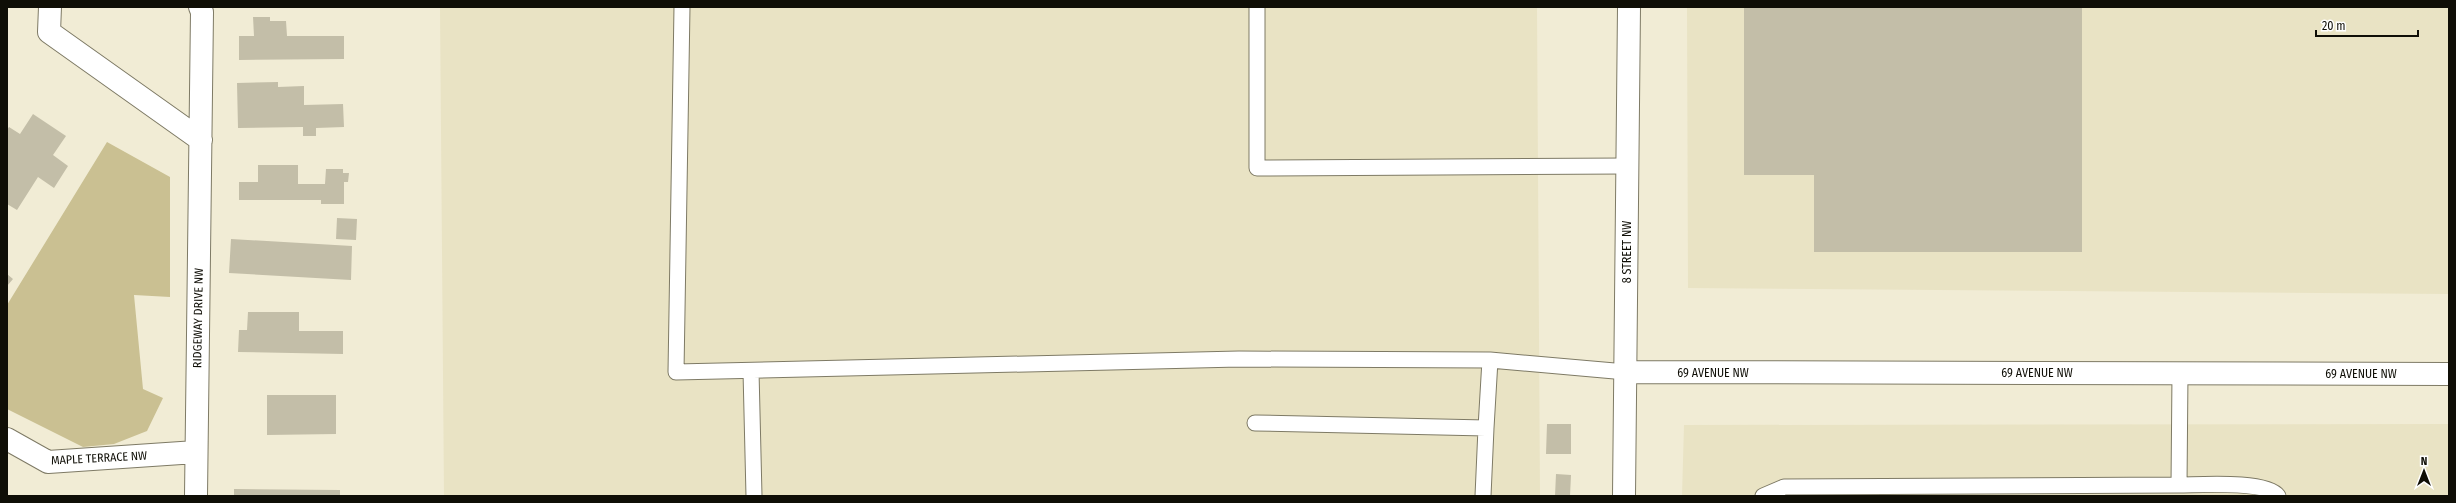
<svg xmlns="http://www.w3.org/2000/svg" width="2456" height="503" viewBox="0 0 2456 503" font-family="'Fira Sans Condensed',sans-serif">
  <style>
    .built { fill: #e9e3c4 }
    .green { fill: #cac092 }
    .building { fill: #c3bea8 }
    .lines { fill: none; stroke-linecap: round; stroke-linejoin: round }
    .service-casing { stroke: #7e7a65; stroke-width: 17 }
    .minor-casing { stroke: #7e7a65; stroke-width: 24 }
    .service { stroke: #fff; stroke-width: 15 }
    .minor { stroke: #fff; stroke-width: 22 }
    .labels { text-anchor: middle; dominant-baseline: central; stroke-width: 3; stroke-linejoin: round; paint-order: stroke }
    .street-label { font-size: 12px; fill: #0f0e06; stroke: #fff }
  </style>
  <rect width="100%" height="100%" fill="#f1ecd5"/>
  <path class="built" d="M440,7H1537L1540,496H444Z
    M1687,7H2449V294L1688,288Z
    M2449,424V496H1682L1684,425Z"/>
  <path class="green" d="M107,142L170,177V297L134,295L143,389L163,398L147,431L114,444L83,447L7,409V305Z"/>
  <path class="building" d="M1744,7H2082V252H1814V175H1744Z
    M253,17H270V21H286L287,36H344V59L239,60V36H254Z
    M278,82V87L304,86V105L343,104L344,127L316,128V136H303V127L238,128L237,83Z
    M33,114L66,136L53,155L68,166L54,188L38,177L17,210L7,204V130L9,127L20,134Z
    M258,165H298V184H325L326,169H343V173H349L348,182H344V204H321V200H239V182H258Z
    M337,218L357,219L356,240L336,239Z
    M231,239L352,246L351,280L229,273Z
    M7,274L13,279L7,286Z
    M248,312H299V331H343V354L238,352L239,330H247Z
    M267,395H336V434L267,435Z
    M1547,424H1571V454H1546Z
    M1556,474L1571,475L1570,496H1555Z
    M234,489L340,490V496H234Z"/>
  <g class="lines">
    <defs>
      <path id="service" d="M682,7L676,372L1239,359L1490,360
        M1257,7V168L1627,166
        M751,371L754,496
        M1255,423L1486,428L1483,496
        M1486,428L1490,360L1626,372
        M2179,485C2199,485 2266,480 2278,496
        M1763,496L1784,487L2179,485L2180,374"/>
      <path id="minor" d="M50,7L49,32L201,140
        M1626,372L2449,374
        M7,439L48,462L196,452
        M196,496L202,12L200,7
        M1624,496L1629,7"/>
    </defs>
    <use href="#service" class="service-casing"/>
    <use href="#minor" class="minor-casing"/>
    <use href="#service" class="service"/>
    <use href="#minor" class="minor"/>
  </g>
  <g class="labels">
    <g class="street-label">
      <text transform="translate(1627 252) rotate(-90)">8 STREET NW</text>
      <text transform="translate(198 318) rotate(-89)">RIDGEWAY DRIVE NW</text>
      <text x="1713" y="373">69 AVENUE NW</text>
      <text x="2037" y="373">69 AVENUE NW</text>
      <text x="2361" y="374">69 AVENUE NW</text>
      <text transform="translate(99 458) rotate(-3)">MAPLE TERRACE NW</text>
    </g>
  </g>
  <rect width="2456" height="503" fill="none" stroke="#0f0e06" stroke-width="16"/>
  <g transform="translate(2424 471)" stroke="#ffffff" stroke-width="3" paint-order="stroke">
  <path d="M0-3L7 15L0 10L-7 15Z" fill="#0f0e06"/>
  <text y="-6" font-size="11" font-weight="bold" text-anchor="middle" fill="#0f0e06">N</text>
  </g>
  <path d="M2316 30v6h102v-6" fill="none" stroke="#0f0e06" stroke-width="2"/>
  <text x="2322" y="30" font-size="12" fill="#0f0e06" stroke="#ffffff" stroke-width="3" paint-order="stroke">20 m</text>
</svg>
